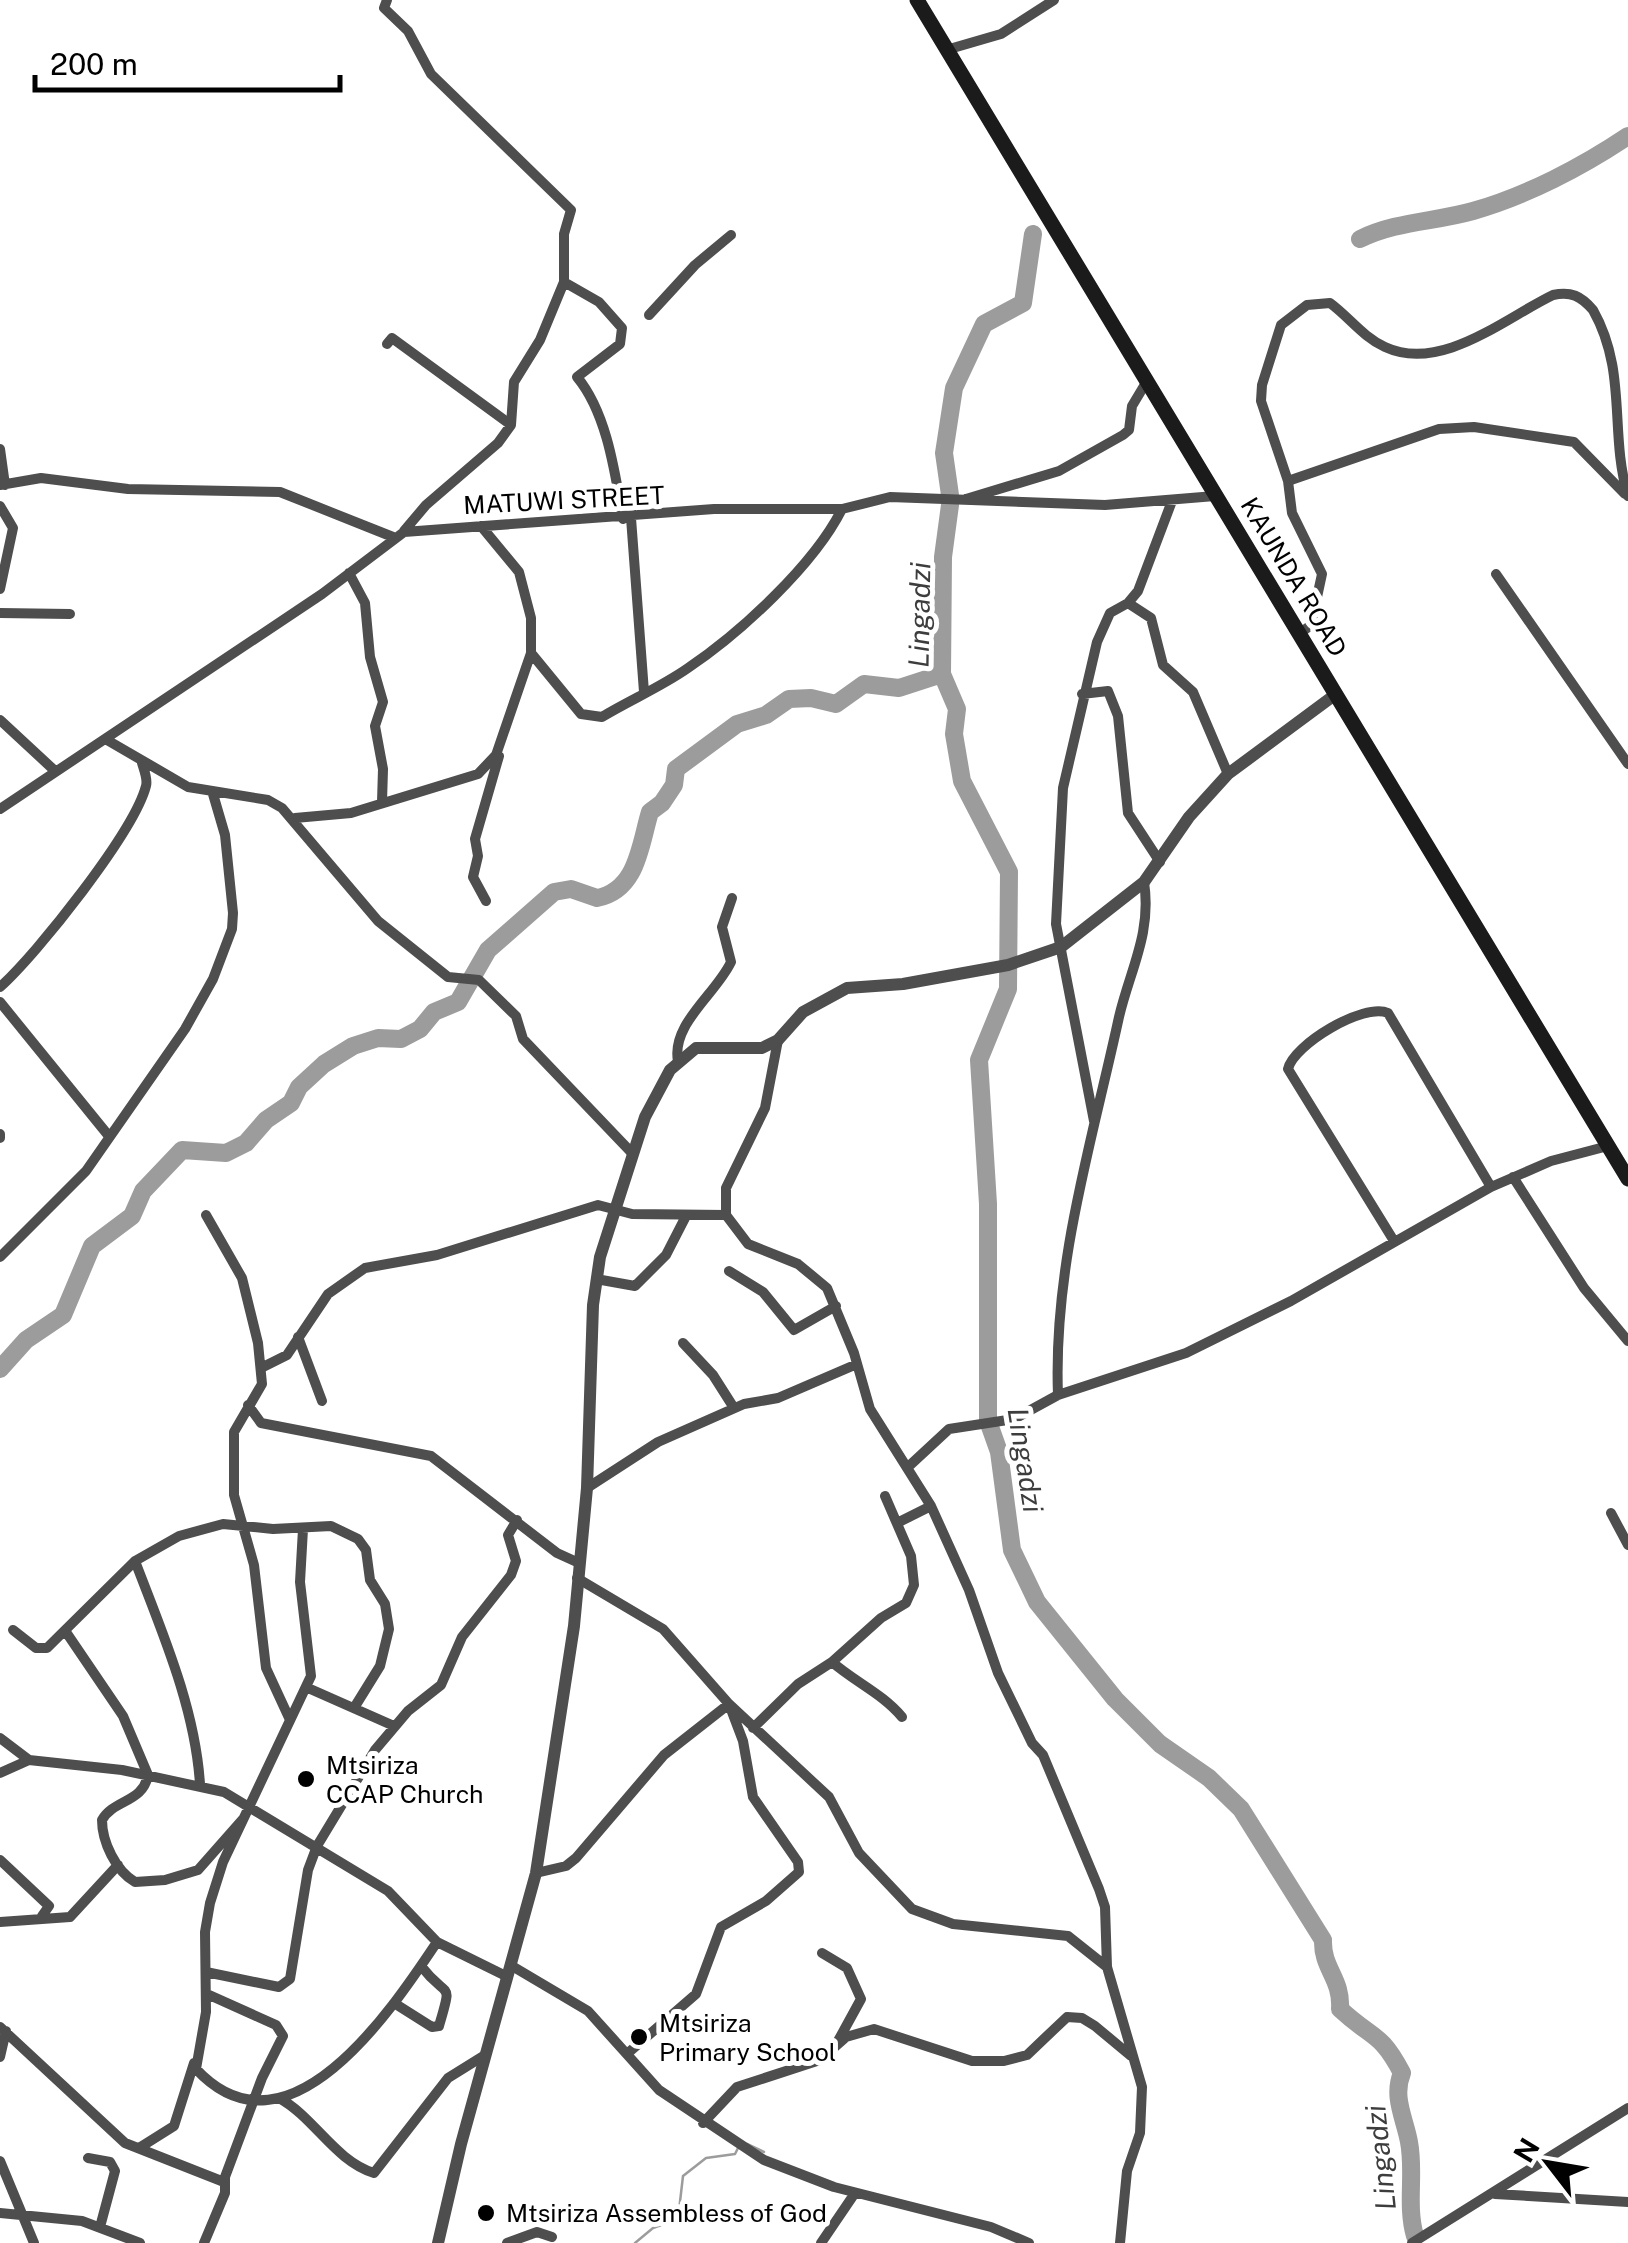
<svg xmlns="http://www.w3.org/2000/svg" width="1628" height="2243" viewBox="0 0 1628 2243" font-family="'Public Sans',sans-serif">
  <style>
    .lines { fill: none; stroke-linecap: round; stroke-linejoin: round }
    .stream { stroke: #9c9c9c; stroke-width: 2.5 }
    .river { stroke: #9c9c9c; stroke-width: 18 }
    .minor { stroke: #4e4e4e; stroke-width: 10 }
    .tertiary { stroke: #4e4e4e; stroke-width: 12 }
    .secondary { stroke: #1b1b1b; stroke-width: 15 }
    .poi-dot { fill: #000; stroke: #fff; stroke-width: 4 }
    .labels { text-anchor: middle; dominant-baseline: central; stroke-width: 10; stroke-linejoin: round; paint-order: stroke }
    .street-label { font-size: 25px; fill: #000; stroke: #fff }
    .poi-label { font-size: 25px; fill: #000; stroke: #fff; text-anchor: start }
    .water-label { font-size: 28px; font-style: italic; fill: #3d3d3d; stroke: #fff }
  </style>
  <rect width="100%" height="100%" fill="#fff"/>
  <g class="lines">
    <path class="stream" d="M747,2144L764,2152
      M635,2243L653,2228L678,2219L683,2176L706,2158L735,2154L739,2146"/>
    <path class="river" d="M1360,239C1397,221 1434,222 1473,211C1526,196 1582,167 1628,136
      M950,495L944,453L954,388L984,324L1023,303L1033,234
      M950,505L943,557L942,674L957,709L954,734L962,781L1009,872L1008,989L979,1060L988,1204V1421L999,1452L1012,1550L1037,1602L1115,1699L1160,1744L1209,1778L1241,1809L1323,1940C1322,1969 1342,1978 1340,2009C1372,2039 1380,2031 1402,2073C1392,2097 1405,2119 1409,2142C1415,2173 1406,2205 1415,2236
      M0,1369L26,1340L63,1315L92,1246L132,1216L143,1191L182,1150L226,1153L246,1143L266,1120L291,1103L299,1087L324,1064L353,1046L378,1038L401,1039L420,1029L434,1012L458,1002L488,950L554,892L571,889L597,898C638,890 640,844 650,812L662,803L674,785L676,769L737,724L766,715L789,699L811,698L836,704L864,684L899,688L942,674"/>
    <path class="minor" d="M387,0L384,8L408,31L431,74L571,210L564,234V282L540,340L514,382L511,425L498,443L426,505L404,531
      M946,50L1001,34L1054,0
      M564,282L599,302L622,328L620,344L577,377C607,413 615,473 623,519
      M649,315L695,265L731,235
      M387,344L392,338L511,425
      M0,449L5,485
      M1288,481L1439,429L1474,427L1574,442L1625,494
      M0,485L41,478L128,489L280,492L393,537
      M966,499L1059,471L1123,435L1129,430L1132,406L1147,381
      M0,506L13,528L0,589
      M631,518L644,692
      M349,573L365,603L370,657L383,702L375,726L383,769L382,802
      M1496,574L1628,764
      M1128,603L1151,618L1163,665L1193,692L1228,774
      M0,613L70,614
      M1299,634L1311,625L1322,574L1292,513L1288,481L1261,401L1262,385L1281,325L1307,305L1330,303C1349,317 1363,337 1385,347C1441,373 1505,318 1553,295C1571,291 1581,296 1593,310C1628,372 1609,433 1628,496
      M531,653L581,714L602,717C630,700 661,687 688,668C740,633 814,565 842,509
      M1082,694L1108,691L1118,716L1128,813L1160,862
      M0,720L54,770
      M107,740L188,787L268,800L282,808L378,921L448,977L479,980L516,1016L523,1039L631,1152
      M0,809L322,594L404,532L714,509H842L890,497L1105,505L1215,496
      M295,818L351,813L478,774L496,755L531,653V618L519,572L481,526
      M486,901L473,877L478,856L475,839L499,756
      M0,987C37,954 134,832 146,786C148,779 144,770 142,763
      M0,1002L108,1135
      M778,1040L765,1108L726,1188V1215L748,1244L798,1264L827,1288L854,1353L870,1409L931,1506L969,1590L998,1673L1032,1743L1043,1755L1099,1889L1105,1907L1107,1967
      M678,1061C671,1024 716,994 731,962L722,927L732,898
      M1094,1121L1056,924L1063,788L1097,642L1110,613L1128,603L1138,591L1172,501
      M0,1134V1138
      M1513,1177L1584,1288L1628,1341
      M206,1215L242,1278L258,1343L262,1384L234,1432V1495L254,1565L266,1668L290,1720
      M1394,1241L1288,1069C1293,1045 1364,1002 1388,1013L1491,1187
      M0,1257L86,1171L185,1029L213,979L232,929L233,913L225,835L213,794
      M729,1271L763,1292L794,1330L836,1306
      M596,1279L635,1286L666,1255L685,1218
      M298,1337L322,1401
      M683,1343L713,1375L734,1408
      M261,1368L287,1355L328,1294L365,1268L437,1255L598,1205L632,1214L726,1215
      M1058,1395C1053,1265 1092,1142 1119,1017C1130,970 1152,933 1144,882
      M248,1405L261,1423L431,1456L557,1553L579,1563
      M908,1467L949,1429L1014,1419L1058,1395L1186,1353L1291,1301L1491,1187L1551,1161L1608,1146
      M587,1488L658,1442L744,1404L778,1398L857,1364
      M1611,1513L1628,1545
      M897,1523L931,1506
      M303,1529L300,1582L311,1676L223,1862L210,1903L205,1932L206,2012L196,2069C287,2167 391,2011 437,1942
      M135,1561C162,1632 195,1707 200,1784
      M577,1578L663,1629L729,1704L829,1797L859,1853L912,1909L953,1924L1068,1936L1107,1967L1142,2087L1140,2133L1127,2171L1120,2243
      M13,1630L36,1648H47L135,1561L179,1536L223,1524L273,1529L331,1526L358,1539L366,1550L370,1580L385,1604L389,1629L380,1666L354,1708
      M66,1632L123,1716L148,1775C143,1803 114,1799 102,1820C102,1842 116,1871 135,1882L165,1880L198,1870L243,1819
      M832,1662C855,1682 883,1694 902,1717
      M308,1688L394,1726
      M753,1728L798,1684L832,1662L881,1618L906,1603L914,1585L911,1556L885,1496
      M0,1738L29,1760L122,1770L224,1792L388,1891L437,1942L508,1977
      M0,1773L29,1760
      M0,1860L49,1906L42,1916
      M536,1873L566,1866L576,1858L664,1755L729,1704L743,1741L753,1797L798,1862L799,1872L766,1901L721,1927L696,1994L628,2053
      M0,1922L70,1917L118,1865
      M822,1953L847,1968L861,1999L838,2041
      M512,1966L588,2011L659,2090L764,2160L834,2187L991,2227L1029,2243
      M206,1972L279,1987L290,1979L308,1870L317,1846L375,1750L408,1711L441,1685L462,1637L511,1575L516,1561L508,1535L517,1520
      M394,2003L432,2027L439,2026C453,1978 448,2001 421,1966
      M0,2027L125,2143L224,2182
      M0,2057L6,2031
      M279,2098C314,2117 335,2161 374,2173L448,2078L485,2055
      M703,2123L737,2087L820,2060L846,2037L874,2029L972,2061H1004L1027,2055L1067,2017L1082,2018L1095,2026L1131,2056
      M139,2148L174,2126L194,2063
      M88,2158L110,2162L115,2171L100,2227
      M0,2161L34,2243
      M1495,2194L1628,2202
      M0,2213L82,2221L140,2243
      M204,2243L225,2193V2177L262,2078L283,2036L276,2025L207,1994
      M507,2243L537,2232L552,2237
      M821,2243L855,2193
      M1412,2243L1628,2108"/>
    <path class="tertiary" d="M438,2243L461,2144L536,1873L574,1626L587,1488L593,1305L600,1257L645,1117L670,1070L696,1048H762L778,1040L803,1012L847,988L903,984L1008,965L1061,947L1144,882L1189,817L1228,774L1336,694"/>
    <path class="secondary" d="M917,0L1628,1179"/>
  </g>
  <g class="poi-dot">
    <circle cx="306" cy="1779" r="10"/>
    <circle cx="639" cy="2037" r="10"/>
    <circle cx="486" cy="2213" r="10"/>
  </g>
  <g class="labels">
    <g class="street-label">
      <text transform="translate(564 500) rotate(-3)">MATUWI STREET</text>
      <text transform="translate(1294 577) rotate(59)">KAUNDA ROAD</text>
    </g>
    <g class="poi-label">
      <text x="326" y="1765">Mtsiriza<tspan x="326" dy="29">CCAP Church</tspan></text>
      <text x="659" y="2023">Mtsiriza<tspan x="659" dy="29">Primary School</tspan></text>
      <text x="506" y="2213">Mtsiriza Assembless of God</text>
    </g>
    <g class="water-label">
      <text transform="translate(919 615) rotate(-89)">Lingadzi</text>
      <text transform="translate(1026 1460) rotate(81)">Lingadzi</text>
      <text transform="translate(1380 2158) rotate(-96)">Lingadzi</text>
    </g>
  </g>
  <g transform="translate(1548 2163) rotate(301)" stroke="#ffffff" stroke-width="8" paint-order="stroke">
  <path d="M0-8L18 38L0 25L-18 38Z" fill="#000000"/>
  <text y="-15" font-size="28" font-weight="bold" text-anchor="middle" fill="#000000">N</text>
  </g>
  <path d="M35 75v15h305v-15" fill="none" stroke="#000000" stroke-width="5"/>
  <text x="50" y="75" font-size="30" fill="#000000" stroke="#ffffff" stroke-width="8" paint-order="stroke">200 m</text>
</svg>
